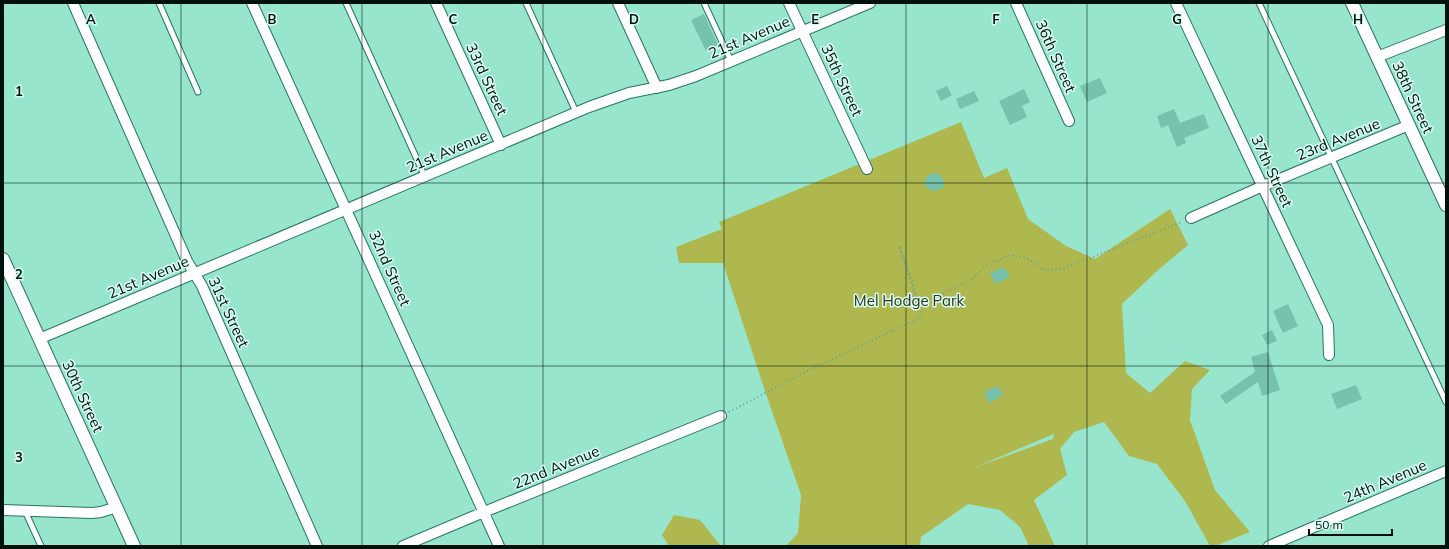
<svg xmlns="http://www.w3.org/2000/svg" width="1449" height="549" viewBox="0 0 1449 549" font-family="Mulish,sans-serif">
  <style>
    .green { fill: #afb84f; fill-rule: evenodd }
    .building { fill: #76c2ac }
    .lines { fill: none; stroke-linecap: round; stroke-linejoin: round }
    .service-casing { stroke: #257561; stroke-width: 7 }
    .minor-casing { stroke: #257561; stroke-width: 12 }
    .tertiary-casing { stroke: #257561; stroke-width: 14 }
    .path { stroke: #67a18f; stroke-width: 2; stroke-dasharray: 1 3; stroke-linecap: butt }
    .service { stroke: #fff; stroke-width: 5 }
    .minor { stroke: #fff; stroke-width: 10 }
    .tertiary { stroke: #fff; stroke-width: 12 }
    .grid { fill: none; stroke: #00100b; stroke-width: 1; stroke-opacity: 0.55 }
    .labels { text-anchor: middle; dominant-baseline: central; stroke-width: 3; stroke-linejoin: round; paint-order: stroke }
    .street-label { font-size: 15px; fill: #00100b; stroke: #d8fdf1 }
    .park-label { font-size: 15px; fill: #2f311b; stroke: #d8fdf1 }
    .grid-label { font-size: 13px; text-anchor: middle; font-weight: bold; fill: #00100b; stroke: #d8fdf1; stroke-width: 3; stroke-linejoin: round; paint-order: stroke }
  </style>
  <rect width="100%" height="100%" fill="#98e5ce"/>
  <path class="green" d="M961,122L984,178L1007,168L1028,219L1066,246L1095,259L1170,209L1188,245L1158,270L1122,304L1126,373L1150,393L1185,361L1210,370L1192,389L1190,420L1215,490L1250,532L1215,546H1210L1185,501L1157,464L1129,456L1104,422L1074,432L1060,449L1067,475L1034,500L1055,546H1029L1020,527L1000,510L968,504L921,537L920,546H786L798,533L801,495L766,394L723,263H679L676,247L722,229L719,222ZM1054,434L1053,439L976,467Z
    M674,515L700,520L721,546H669L662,535Z"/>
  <path class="building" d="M704,14L718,45L706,51L691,20Z
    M1100,78L1107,93L1087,102L1080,86Z
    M947,86L952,95L941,101L936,91Z
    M1024,89L1030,102L1022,106L1027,117L1010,125L999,101Z
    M974,91L979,101L960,109L956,99Z
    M1174,109L1180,123L1204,114L1209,128L1184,138L1186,143L1177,147L1168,125L1161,128L1157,116Z
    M936,173L940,175L944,181V186L939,190L931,191L925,185V179L930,174Z
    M1004,267L1010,277L995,284L990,273Z
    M1288,304L1298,326L1283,333L1273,311Z
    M1272,330L1277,341L1267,345L1262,335Z
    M1268,352L1280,390L1262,396L1258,382L1226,404L1220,396L1255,372L1251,357Z
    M1356,385L1362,399L1337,409L1331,394Z
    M998,386L1003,395L989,403L984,392Z"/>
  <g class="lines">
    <defs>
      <path id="service" d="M159,3L198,92
        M346,3L425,177
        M526,3L576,112
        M704,3L731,61
        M1259,3L1446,402
        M25,511L41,546"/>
      <path id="minor" d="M73,3L187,261L202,286L317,546
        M252,3L499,546
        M436,3L501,145
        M618,3L657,88
        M789,3L867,169
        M1016,3L1069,121
        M1176,3L1328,325L1329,355
        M1377,57L1446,30
        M1191,218L1263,186L1409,125
        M39,339L589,107L629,93L669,85L696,76L870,3
        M3,510L92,513L101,512L117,507
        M403,546L484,512L721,416
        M1269,546L1446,471"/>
      <path id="tertiary" d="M1352,3L1446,205
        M3,259L134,546"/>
    </defs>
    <use href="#service" class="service-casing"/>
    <use href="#minor" class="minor-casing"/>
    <use href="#tertiary" class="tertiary-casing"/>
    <path class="path" d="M729,412L807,371L922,317C916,293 909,270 899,246L919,306L960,285L974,277L987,265L1010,255L1029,259L1043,270L1062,269L1182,222"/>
    <use href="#service" class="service"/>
    <use href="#minor" class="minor"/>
    <use href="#tertiary" class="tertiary"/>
  </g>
  <path class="grid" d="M181,3V546M362,3V546M543,3V546M724,3V546M906,3V546M1087,3V546M1268,3V546M3,183H1446M3,366H1446"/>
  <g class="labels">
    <g class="street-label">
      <text transform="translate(749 37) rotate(-23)">21st Avenue</text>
      <text transform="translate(1056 56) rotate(66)">36th Street</text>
      <text transform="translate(487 79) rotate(65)">33rd Street</text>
      <text transform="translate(842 80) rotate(65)">35th Street</text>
      <text transform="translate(1413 97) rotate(65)">38th Street</text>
      <text transform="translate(1338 139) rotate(-22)">23rd Avenue</text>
      <text transform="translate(447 151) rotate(-23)">21st Avenue</text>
      <text transform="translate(1272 171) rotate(65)">37th Street</text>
      <text transform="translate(390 268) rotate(66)">32nd Street</text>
      <text transform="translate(148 277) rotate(-23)">21st Avenue</text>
      <text transform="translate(229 312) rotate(65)">31st Street</text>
      <text transform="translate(83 396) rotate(65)">30th Street</text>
      <text transform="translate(556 467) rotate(-22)">22nd Avenue</text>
      <text transform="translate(1385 481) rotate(-23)">24th Avenue</text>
    </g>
    <g class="park-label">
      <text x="909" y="300">Mel Hodge Park</text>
    </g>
  </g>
  <g class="grid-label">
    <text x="91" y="24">A</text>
    <text x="272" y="24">B</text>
    <text x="453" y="24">C</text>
    <text x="634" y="24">D</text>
    <text x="815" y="24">E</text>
    <text x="996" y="24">F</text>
    <text x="1177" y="24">G</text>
    <text x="1358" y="24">H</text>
    <text x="19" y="96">1</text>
    <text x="19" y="279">2</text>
    <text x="19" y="462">3</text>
  </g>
  <rect width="1449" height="549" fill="none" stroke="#00100b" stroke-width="8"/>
  <path d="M1309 529v6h83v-6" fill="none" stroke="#00100b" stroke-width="2"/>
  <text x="1315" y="529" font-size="12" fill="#00100b" stroke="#d8fdf1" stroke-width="3" paint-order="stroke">50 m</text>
</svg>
